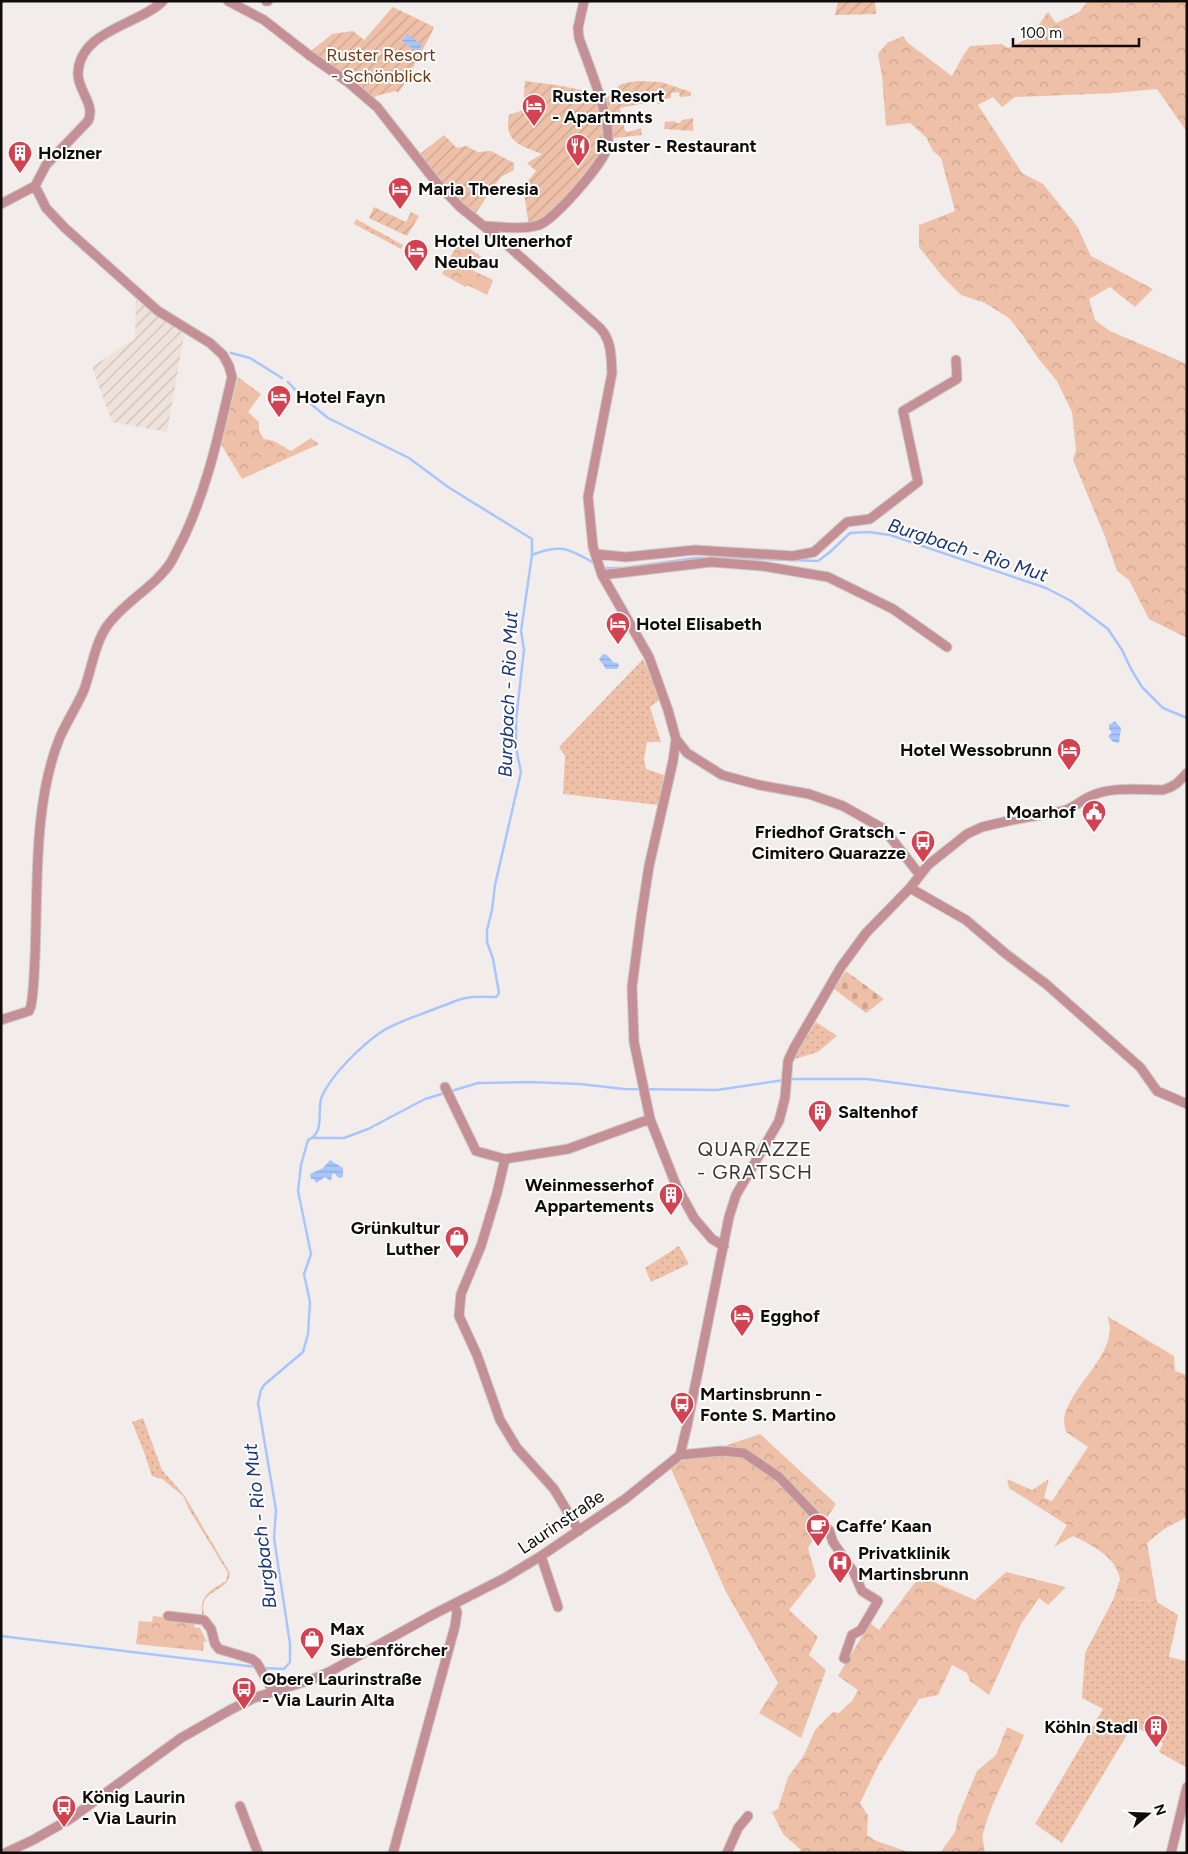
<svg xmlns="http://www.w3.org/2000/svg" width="1188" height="1854" viewBox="0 0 1188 1854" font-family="Figtree,sans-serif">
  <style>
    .industrial { fill: url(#industrial-furrows) }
    .grass { fill: url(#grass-dots) }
    .forest { fill: url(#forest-crowns) }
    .cemetery { fill: url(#cemetery-stones) }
    .garden { fill: url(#garden-furrows) }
    .water { fill: url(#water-rules) }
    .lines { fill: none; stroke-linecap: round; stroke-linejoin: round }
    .stream { stroke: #a9c5fe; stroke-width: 2.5 }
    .minor-casing { stroke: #cec9c7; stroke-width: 11 }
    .minor { stroke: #c59095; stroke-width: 9 }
    .labels { text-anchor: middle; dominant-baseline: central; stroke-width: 4; stroke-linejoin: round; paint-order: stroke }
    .park-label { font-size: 18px; fill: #713914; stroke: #fff }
    .poi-label { font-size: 18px; font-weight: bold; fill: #0e0d0c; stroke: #fff; text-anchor: start }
    .street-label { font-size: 18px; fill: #0e0d0c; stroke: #fff }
    .water-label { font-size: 19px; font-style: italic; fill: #193575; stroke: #fff }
    .quarter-label { font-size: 20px; letter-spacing: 1px; fill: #383533; stroke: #fff }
  </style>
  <defs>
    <pattern id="industrial-furrows" width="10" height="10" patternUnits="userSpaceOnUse" patternTransform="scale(1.25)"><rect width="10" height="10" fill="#eee2db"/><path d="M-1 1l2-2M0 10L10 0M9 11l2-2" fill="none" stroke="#cbc1bb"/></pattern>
    <pattern id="grass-dots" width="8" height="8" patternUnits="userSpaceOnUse" patternTransform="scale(1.25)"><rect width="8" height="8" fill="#eec0a7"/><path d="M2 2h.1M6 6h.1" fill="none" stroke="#cba48f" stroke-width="1.8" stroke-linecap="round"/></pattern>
    <pattern id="forest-crowns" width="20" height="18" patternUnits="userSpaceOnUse" patternTransform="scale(1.25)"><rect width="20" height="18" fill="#eec0a7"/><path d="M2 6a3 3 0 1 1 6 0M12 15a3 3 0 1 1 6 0" fill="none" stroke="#cba48f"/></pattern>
    <pattern id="cemetery-stones" width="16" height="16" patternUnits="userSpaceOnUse" patternTransform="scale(1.25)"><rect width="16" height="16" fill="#eec0a7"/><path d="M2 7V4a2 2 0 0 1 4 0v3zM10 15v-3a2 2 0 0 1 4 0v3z" fill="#cba48f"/></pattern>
    <pattern id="garden-furrows" width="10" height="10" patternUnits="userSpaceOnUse" patternTransform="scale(1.25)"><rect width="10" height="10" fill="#eec0a7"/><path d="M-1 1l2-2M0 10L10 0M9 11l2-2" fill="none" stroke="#cba48f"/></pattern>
    <pattern id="water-rules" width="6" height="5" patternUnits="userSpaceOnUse" patternTransform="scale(1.25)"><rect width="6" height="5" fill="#a9c5fe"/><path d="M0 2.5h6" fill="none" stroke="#90a8d8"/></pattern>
  </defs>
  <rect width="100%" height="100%" fill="#f2edeb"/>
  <path class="industrial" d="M136,300L185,330L167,432L112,422L92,367L135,338Z"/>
  <path class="grass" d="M356,219L403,245L401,249L354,224Z
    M643,659L661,699L650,707L661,742H647L644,759L646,769L664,775L658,805L563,794L565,756L559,747Z
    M816,1022L837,1036L818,1052L792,1060Z
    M679,1246L689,1264L651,1282L645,1268Z
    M143,1418L162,1470L184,1495L230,1573C228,1595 195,1588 205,1617L203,1618C198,1597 209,1591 226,1581L228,1573L190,1511L183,1496L162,1479L152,1476L144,1452L132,1422Z
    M1114,1598L1157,1602L1178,1615L1169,1657L1187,1661V1768L1159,1752L1163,1743L1133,1725L1062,1843L1035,1824L1103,1709L1082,1698L1085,1653Z"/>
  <path class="forest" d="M1088,1H1187V132L1157,89L1115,93L1015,97L1002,107L993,97L978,105L1022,173L1043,184L1077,226L1091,256L1153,289L1135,307L1110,287L1089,299L1095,320L1110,331L1187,364V638L1149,619L1129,580L1117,571L1106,539L1073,460L1076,450L1072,412L1057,381L1038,358L1021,333L1009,318L985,303L961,295L942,276L919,247V225L955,211L941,158L933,151L926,137L910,123L886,126L882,76L878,54L887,43L903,36L908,43L952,76L964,54L970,46L1002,44L1008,48L1029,38L1048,12L1056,23L1079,12Z
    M457,245L465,250L467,247L482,257L472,270L493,280L487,295L467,285L466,287L442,274Z
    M238,377L261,394L248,412L259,422V432L264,439L274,441L291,451L311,438L319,444L242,479L221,444Z
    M1107,1316L1174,1356L1175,1371L1187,1375V1517L1164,1529L1147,1543L1157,1602L1114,1598L1120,1579C1116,1557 1092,1545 1073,1536L1054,1547L1067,1525L1009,1488L1007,1479L1032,1490L1049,1479L1044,1498L1052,1501L1088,1447L1066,1432C1065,1428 1064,1424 1064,1420C1068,1386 1123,1350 1107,1316Z
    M760,1434L836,1504L808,1548L816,1576L789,1610L818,1637L809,1655L826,1670L801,1738L759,1713L778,1683L726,1592L671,1469L678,1462Z
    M1006,1572L1066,1587L1048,1605L1039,1598L1021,1624L989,1695L970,1681L967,1673L952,1665L938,1695L919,1699L879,1764L860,1803L868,1816L867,1835L874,1840L911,1853H798L801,1850L783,1834L772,1812L778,1809L788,1777L804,1755L815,1730L833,1712L839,1713L852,1701L858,1690L838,1676L870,1623L879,1630L920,1576L975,1600Z
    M153,1616L195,1621L194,1627L200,1628L207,1642L204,1641L203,1651L136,1644L139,1621L152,1622Z
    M1007,1727L1024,1735C1011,1768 992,1799 983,1834C981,1840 986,1846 984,1853H940L955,1832L958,1817L977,1771L996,1755Z"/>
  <path class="cemetery" d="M846,971L884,999L866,1013L834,989Z"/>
  <path class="garden" d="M838,1H875L876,14L835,15Z
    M393,7L434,27C429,40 422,50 416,62C410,73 406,83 398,93L396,91L376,96L371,103L310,52L332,34L353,31L364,40Z
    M525,81L556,85L598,93L608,146L553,216L529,226L523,187L536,171L527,163L542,154C520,145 504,143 509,115L523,110Z
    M637,81L661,82L691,92V96L680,97L679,92L671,93V98L660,100V104H658L656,98L650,99V102L620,108L625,131L629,132L641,128L642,135L614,138L610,136L604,100L621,84Z
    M693,118V131L664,129L665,122L675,121L676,123H680L682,120Z
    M444,135L457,148L466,146L478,152L491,151L514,163V170L501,177L497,182L473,217L416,157Z
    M374,207L406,222L411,212L419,216L407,236L369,218Z"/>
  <path class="water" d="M407,34L422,45L417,52L402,41Z
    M603,654L607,655L613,662L618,663L619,666L617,669H606L599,659Z
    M1115,721L1121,728L1119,743L1113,742L1108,736L1112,733L1109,729V725Z
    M330,1160L343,1168V1177L339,1178L334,1173L332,1175L331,1181L325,1177L316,1183L314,1179H311L310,1174L323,1168Z"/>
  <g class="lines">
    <path class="stream" d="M231,353L250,358L282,378
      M288,382L300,395L328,418L409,458L448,487L532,539V555
      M606,568H623L696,558H738L818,561L830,552L850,533L868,532L890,535L1046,588L1071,601L1108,629L1122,650L1131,669L1142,687L1163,708L1187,718
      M789,1079H867L1068,1106
      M314,1138H344L368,1129L425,1099L478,1083L530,1082L580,1084L624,1089L717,1090L784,1080
      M1,1636L256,1667
      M262,1668L284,1669L290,1662V1644L274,1538L276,1510L258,1403L261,1390L264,1385L303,1352L308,1334L310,1302L304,1274L311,1254L298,1191L301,1165L308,1140C326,1132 316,1111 322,1096C332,1074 361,1046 381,1032C398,1021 418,1016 437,1008C447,1005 455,1000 466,998C475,996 486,997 496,997L499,993L493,959L487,942V930L492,910L495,885L521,772L516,748V720L524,650L521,631L532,555C560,543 569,549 594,563"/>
    <defs>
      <path id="minor" d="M228,1L264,20L309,55L349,83L377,107L436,182L460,207L506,244L600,328C612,341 611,357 612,373L588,497L593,547L602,575L649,657L668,710L676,739L673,761L649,866L641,918L632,987L634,1042L650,1119L676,1185L694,1218L712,1239L724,1246
        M266,1H268
        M1,204L35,186L46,165L88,121C96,105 78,91 78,74C79,30 139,25 163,1
        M485,226C503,227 522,230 539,225C555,219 606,161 608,145C611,117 588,64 579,38L578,28L584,1
        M595,554L626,557L695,550L793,556L814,552L847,522L870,519L918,482L903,411L957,379L956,360
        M602,575L711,562L762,566L828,577L893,609L947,647
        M676,739L687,753L722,775L759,785L809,794L843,806L884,829L919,874
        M910,888L966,920L1006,954L1046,984L1140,1067L1157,1091L1187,1104
        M1,1020L29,1011L31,1006C34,990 34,974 35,957C38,887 33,803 60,737C67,721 77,706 84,690C91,671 95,643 107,626C125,601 155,587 171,562C175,555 179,546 183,539C208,487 219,432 232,377L229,366L223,355L210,343L158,311L65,228L46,208L35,186
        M445,1087L476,1151L505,1159L497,1193L481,1246L461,1294L459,1316L477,1355L500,1420L517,1448L554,1489L579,1531
        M505,1159L568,1149L650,1119
        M680,1455L687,1426L729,1217L736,1195L779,1121L785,1098L788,1061L794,1048L841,967L866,933L910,888L928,865L967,834L982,827L1012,820L1063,811C1074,808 1081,800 1091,796C1112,786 1140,790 1163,790C1174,787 1179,782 1187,773
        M680,1455L721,1451L744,1453L779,1477L829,1530L833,1542L853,1571L862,1591L878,1601L861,1630L852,1635L844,1658L846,1659
        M541,1556L558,1607
        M168,1616L204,1620L211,1629L215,1644L219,1649L252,1659L257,1663L273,1691
        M240,1806L258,1853
        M5,1853L33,1840L70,1819L181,1738L230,1710L254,1698L313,1679L331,1671L434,1614L503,1579L541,1556L625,1499L680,1455
        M393,1853L455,1626L457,1612L454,1605
        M727,1853L738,1828L748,1816
        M1171,1853L1187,1787"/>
    </defs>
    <use href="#minor" class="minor-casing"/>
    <use href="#minor" class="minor"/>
  </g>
  <defs>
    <symbol id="hotel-pin" viewBox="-11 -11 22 30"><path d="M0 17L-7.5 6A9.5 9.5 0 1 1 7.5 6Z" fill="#d24250" stroke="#fff"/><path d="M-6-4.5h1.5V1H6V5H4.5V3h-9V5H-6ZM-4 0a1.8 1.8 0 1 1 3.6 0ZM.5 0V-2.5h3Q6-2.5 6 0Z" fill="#fff"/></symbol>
    <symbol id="restaurant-pin" viewBox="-11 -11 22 30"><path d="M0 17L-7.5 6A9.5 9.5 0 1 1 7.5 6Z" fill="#d24250" stroke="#fff"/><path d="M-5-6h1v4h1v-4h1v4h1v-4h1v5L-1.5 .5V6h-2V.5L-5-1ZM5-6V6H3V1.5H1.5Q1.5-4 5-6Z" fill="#fff"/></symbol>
    <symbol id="building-pin" viewBox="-11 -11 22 30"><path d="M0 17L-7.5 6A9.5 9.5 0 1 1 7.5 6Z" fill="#d24250" stroke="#fff"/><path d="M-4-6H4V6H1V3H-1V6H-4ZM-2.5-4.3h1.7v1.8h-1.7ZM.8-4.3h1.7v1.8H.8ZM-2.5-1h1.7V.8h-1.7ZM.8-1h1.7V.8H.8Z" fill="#fff"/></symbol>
    <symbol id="civic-pin" viewBox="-11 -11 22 30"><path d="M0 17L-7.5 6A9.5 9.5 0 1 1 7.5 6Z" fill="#d24250" stroke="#fff"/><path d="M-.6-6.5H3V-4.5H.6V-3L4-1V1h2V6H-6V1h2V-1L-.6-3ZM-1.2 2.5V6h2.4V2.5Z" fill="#fff"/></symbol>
    <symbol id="bus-pin" viewBox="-11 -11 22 30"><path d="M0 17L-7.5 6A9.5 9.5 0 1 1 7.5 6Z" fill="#d24250" stroke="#fff"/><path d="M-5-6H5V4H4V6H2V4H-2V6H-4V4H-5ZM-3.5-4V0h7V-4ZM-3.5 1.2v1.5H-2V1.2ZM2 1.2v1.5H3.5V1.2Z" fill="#fff"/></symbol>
    <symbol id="shop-pin" viewBox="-11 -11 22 30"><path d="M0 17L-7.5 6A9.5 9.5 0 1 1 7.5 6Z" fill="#d24250" stroke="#fff"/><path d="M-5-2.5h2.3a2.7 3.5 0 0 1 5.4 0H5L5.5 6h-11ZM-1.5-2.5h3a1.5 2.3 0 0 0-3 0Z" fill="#fff"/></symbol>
    <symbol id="cafe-pin" viewBox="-11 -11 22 30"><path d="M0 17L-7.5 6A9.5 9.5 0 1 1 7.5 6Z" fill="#d24250" stroke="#fff"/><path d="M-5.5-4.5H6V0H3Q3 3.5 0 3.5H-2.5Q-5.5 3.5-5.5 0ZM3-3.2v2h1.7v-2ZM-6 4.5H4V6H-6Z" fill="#fff"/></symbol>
    <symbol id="hospital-pin" viewBox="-11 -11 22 30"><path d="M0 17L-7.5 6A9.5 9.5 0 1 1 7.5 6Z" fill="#d24250" stroke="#fff"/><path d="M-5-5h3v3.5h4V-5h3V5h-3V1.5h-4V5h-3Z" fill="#fff"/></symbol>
  </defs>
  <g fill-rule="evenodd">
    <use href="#hotel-pin" x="520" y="92" width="28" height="38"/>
    <use href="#restaurant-pin" x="564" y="132" width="28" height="38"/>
    <use href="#building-pin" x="6" y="139" width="28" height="38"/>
    <use href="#hotel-pin" x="386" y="175" width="28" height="38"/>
    <use href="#hotel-pin" x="402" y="237" width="28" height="38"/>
    <use href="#hotel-pin" x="265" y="383" width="28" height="38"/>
    <use href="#hotel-pin" x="604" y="610" width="28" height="38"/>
    <use href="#hotel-pin" x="1055" y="736" width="28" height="38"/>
    <use href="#civic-pin" x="1080" y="798" width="28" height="38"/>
    <use href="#bus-pin" x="909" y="828" width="28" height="38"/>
    <use href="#building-pin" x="806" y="1098" width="28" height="38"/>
    <use href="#building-pin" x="657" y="1181" width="28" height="38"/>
    <use href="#shop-pin" x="443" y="1224" width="28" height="38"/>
    <use href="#hotel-pin" x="728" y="1302" width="28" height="38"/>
    <use href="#bus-pin" x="668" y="1390" width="28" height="38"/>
    <use href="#cafe-pin" x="804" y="1512" width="28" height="38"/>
    <use href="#hospital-pin" x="826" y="1549" width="28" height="38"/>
    <use href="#shop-pin" x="298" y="1625" width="28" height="38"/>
    <use href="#bus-pin" x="230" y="1675" width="28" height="38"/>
    <use href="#building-pin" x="1142" y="1713" width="28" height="38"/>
    <use href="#bus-pin" x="50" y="1793" width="28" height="38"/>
  </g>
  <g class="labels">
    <g class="park-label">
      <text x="381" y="55">Ruster Resort<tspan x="381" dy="21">- Schönblick</tspan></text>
    </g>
    <g class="poi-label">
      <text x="552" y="96">Ruster Resort<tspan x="552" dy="21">- Apartmnts</tspan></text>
      <text x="596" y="146">Ruster - Restaurant</text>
      <text x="38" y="153">Holzner</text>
      <text x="418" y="189">Maria Theresia</text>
      <text x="434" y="241">Hotel Ultenerhof<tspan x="434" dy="21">Neubau</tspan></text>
      <text x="296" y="397">Hotel Fayn</text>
      <text x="636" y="624">Hotel Elisabeth</text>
      <text x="1052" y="750" text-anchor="end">Hotel Wessobrunn</text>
      <text x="1076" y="812" text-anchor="end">Moarhof</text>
      <text x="906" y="832" text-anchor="end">Friedhof Gratsch -<tspan x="906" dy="21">Cimitero Quarazze</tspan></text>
      <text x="838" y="1112">Saltenhof</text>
      <text x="654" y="1185" text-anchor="end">Weinmesserhof<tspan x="654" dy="21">Appartements</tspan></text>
      <text x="440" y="1228" text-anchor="end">Grünkultur<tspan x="440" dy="21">Luther</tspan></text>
      <text x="760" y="1316">Egghof</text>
      <text x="700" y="1394">Martinsbrunn -<tspan x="700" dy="21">Fonte S. Martino</tspan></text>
      <text x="836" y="1526">Caffe‘ Kaan</text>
      <text x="858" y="1553">Privatklinik<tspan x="858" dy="21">Martinsbrunn</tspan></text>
      <text x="330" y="1629">Max<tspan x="330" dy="21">Siebenförcher</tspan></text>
      <text x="262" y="1679">Obere Laurinstraße<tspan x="262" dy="21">- Via Laurin Alta</tspan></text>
      <text x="1138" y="1727" text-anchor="end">Köhln Stadl</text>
      <text x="82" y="1797">König Laurin<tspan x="82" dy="21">- Via Laurin</tspan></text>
    </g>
    <g class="street-label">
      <text transform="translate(561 1522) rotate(-34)">Laurinstraße</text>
    </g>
    <g class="water-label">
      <text transform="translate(968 550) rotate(18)">Burgbach - Rio Mut</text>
      <text transform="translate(508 694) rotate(-88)">Burgbach - Rio Mut</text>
      <text transform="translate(260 1526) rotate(-97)">Burgbach - Rio Mut</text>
    </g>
    <g class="quarter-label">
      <text x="755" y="1149">QUARAZZE<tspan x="755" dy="23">- GRATSCH</tspan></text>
    </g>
  </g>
  <rect width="1188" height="1854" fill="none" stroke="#0e0d0c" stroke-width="5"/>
  <g transform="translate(1148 1814) rotate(71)" stroke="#ffffff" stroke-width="4" paint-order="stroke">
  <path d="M0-4L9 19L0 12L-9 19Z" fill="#0e0d0c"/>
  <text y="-8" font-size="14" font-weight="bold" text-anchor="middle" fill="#0e0d0c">N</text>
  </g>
  <path d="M1013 38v8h126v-8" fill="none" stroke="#0e0d0c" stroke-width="2.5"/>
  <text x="1020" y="38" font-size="15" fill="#0e0d0c" stroke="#ffffff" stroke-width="4" paint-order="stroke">100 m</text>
</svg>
